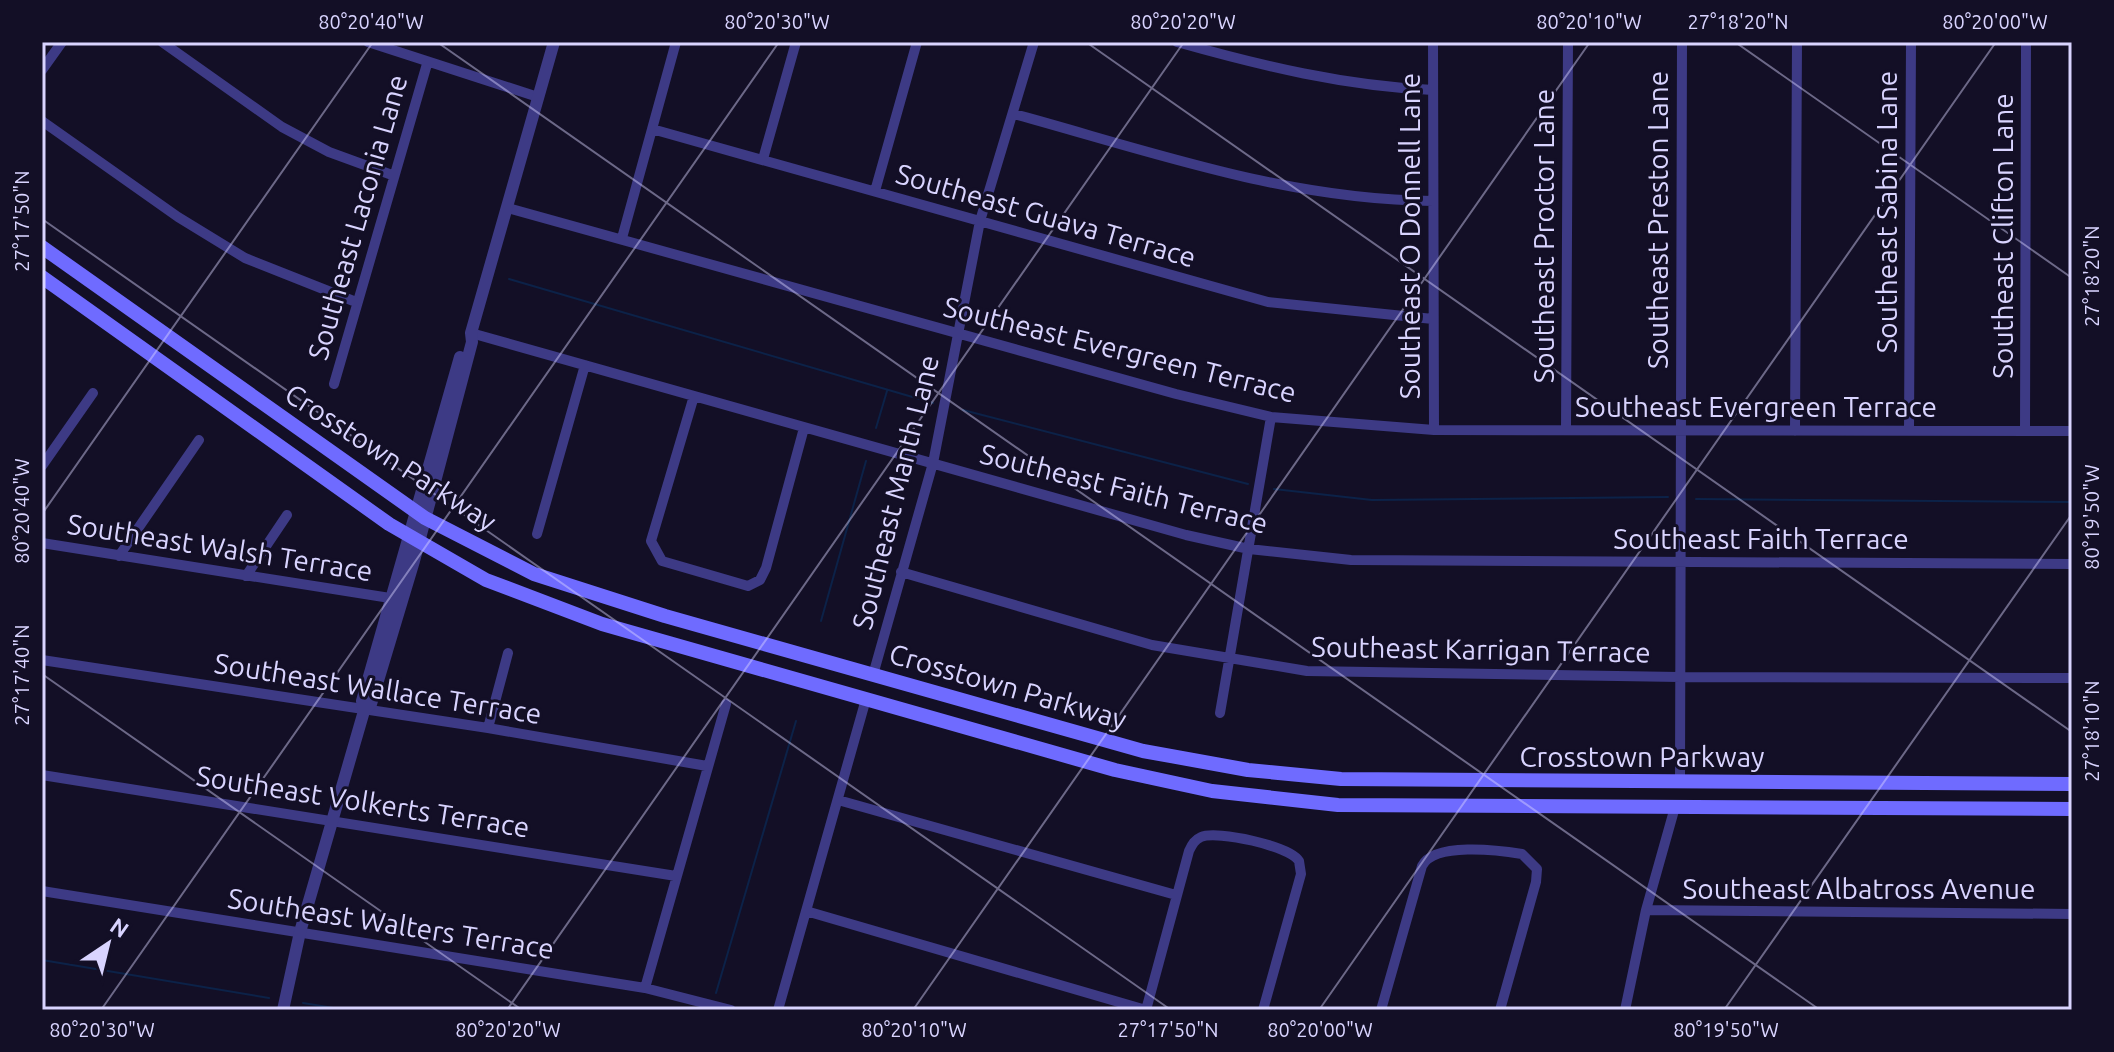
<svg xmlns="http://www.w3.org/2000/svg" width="2114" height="1052" viewBox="0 0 2114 1052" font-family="Ubuntu,sans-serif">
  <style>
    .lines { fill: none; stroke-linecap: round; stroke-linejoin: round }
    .stream { stroke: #0c2248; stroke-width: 2 }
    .minor { stroke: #3d3a85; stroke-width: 10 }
    .tertiary { stroke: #3d3a85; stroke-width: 12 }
    .secondary { stroke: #6f6bff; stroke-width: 14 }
    .ticks { fill: none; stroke: #d9d4ff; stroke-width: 2; stroke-opacity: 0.45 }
    .labels { text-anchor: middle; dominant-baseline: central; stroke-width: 6; stroke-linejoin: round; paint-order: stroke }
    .street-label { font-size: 28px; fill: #d9d4ff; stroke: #130f26 }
    .neatline { fill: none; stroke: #d9d4ff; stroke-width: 3 }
    .ticks-label { font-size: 20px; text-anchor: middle; fill: #d9d4ff }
  </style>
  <rect width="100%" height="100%" fill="#130f26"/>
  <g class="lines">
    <path class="stream" d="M509,279L933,403
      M963,410L1248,484
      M876,428L887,391
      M1274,489L1372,500L1668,497
      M1696,499L2072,502
      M821,621L866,461
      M42,960L269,998
      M716,993L796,721
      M303,1003L346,1010"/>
    <path class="minor" d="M162,42L282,127L329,152L392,175
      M368,42L538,97
      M1177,42C1262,66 1345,86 1433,90
      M1433,42L1434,430
      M42,70L62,42
      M1014,114C1153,152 1287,200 1433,201
      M42,121L178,217L245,258L356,302
      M652,129L1268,302L1433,319
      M763,159L796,42
      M875,191L917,42
      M508,208L1176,394L1271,417L1434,430L2072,431
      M622,238L676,42
      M471,333L1186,535L1249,549L1351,560L2072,564
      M334,384L427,64
      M694,396L651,541L662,561L748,586L760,580L766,568L804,428
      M1566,430L1568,42
      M1795,431L1797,42
      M1909,431L1911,42
      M2025,431L2026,42
      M42,466L93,393
      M537,534L585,365
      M42,543L390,598
      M119,556L199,440
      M901,572L1152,645L1307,671L1679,677L2072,678
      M246,576L287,515
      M42,660L488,728L707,766
      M873,675L933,463L980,221L1034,42
      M1220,713L1271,417
      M488,728L508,653
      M42,775L676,876
      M1680,782L1682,42
      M838,800L1176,895
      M42,891L645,988L731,1010
      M1646,910L2072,914
      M806,911L1146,1010
      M645,988L726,704
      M778,1010L866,699
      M1146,1010L1189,851C1192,845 1194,840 1201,837C1217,830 1290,846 1299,861L1301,874L1263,1010
      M1381,1010L1422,866C1434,842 1498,850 1522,854L1537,869L1536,882L1500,1010
      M1625,1010L1646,910L1675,807"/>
    <path class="tertiary" d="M364,711L362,701L460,357
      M283,1010L300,932L364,711L371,704L414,561L472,342L471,333L554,42"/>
    <path class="secondary" d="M42,247L425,518L534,574L665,616L1143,751L1248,770L1341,779L2072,784
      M42,277L389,524L486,580L602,624L1115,770L1212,791L1338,805L2072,809"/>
  </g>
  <path class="ticks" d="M437,42L1820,1010M1086,42L2072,732M1735,42L2072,278M42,219L1171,1010M42,514L373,42M42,674L522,1010M101,1010L779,42M507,1010L1184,42M913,1010L1590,42M1319,1010L1996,42M1724,1010L2072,514"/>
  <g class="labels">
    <g class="street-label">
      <text transform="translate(1886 212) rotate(-90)">Southeast Sabina Lane</text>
      <text transform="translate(1046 215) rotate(16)">Southeast Guava Terrace</text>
      <text transform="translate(357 217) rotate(-74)">Southeast Laconia Lane</text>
      <text transform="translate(1657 220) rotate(-90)">Southeast Preston Lane</text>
      <text transform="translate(1409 236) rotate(-90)">Southeast O Donnell Lane</text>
      <text transform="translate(1543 236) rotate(-90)">Southeast Proctor Lane</text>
      <text transform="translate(2002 236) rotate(-90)">Southeast Clifton Lane</text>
      <text transform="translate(1120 349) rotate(14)">Southeast Evergreen Terrace</text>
      <text x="1756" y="406">Southeast Evergreen Terrace</text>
      <text transform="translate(391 457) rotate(33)">Crosstown Parkway</text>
      <text transform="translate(1124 488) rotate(14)">Southeast Faith Terrace</text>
      <text transform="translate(895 492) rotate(-76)">Southeast Manth Lane</text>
      <text x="1761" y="538">Southeast Faith Terrace</text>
      <text transform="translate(220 547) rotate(9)">Southeast Walsh Terrace</text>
      <text transform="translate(1481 649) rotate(1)">Southeast Karrigan Terrace</text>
      <text transform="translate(1008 686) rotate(16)">Crosstown Parkway</text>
      <text transform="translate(378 688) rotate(9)">Southeast Wallace Terrace</text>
      <text x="1642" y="756">Crosstown Parkway</text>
      <text transform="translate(363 801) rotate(9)">Southeast Volkerts Terrace</text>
      <text x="1859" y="888">Southeast Albatross Avenue</text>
      <text transform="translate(391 923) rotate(9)">Southeast Walters Terrace</text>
    </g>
  </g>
  <rect width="2114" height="1052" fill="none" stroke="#130f26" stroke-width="88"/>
  <g transform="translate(108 944) rotate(35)" stroke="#130f26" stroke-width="6" paint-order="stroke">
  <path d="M0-6L14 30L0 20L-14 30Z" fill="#d9d4ff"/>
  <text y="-12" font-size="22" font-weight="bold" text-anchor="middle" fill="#d9d4ff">N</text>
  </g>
  <rect x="44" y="44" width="2026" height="964" class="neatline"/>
  <g class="ticks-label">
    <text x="371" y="29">80°20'40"W</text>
    <text x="777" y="29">80°20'30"W</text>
    <text x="1183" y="29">80°20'20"W</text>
    <text x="1589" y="29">80°20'10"W</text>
    <text x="1738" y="29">27°18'20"N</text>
    <text x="1995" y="29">80°20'00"W</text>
    <text transform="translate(22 221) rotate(-90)" y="7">27°17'50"N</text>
    <text transform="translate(2092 276) rotate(-90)" y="7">27°18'20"N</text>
    <text transform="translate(22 511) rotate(-90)" y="7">80°20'40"W</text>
    <text transform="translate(2092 517) rotate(-90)" y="7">80°19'50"W</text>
    <text transform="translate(22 675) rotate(-90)" y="7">27°17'40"N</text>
    <text transform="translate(2092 731) rotate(-90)" y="7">27°18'10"N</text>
    <text x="102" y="1037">80°20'30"W</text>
    <text x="508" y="1037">80°20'20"W</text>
    <text x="914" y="1037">80°20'10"W</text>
    <text x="1168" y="1037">27°17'50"N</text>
    <text x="1320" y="1037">80°20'00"W</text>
    <text x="1726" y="1037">80°19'50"W</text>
  </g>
</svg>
